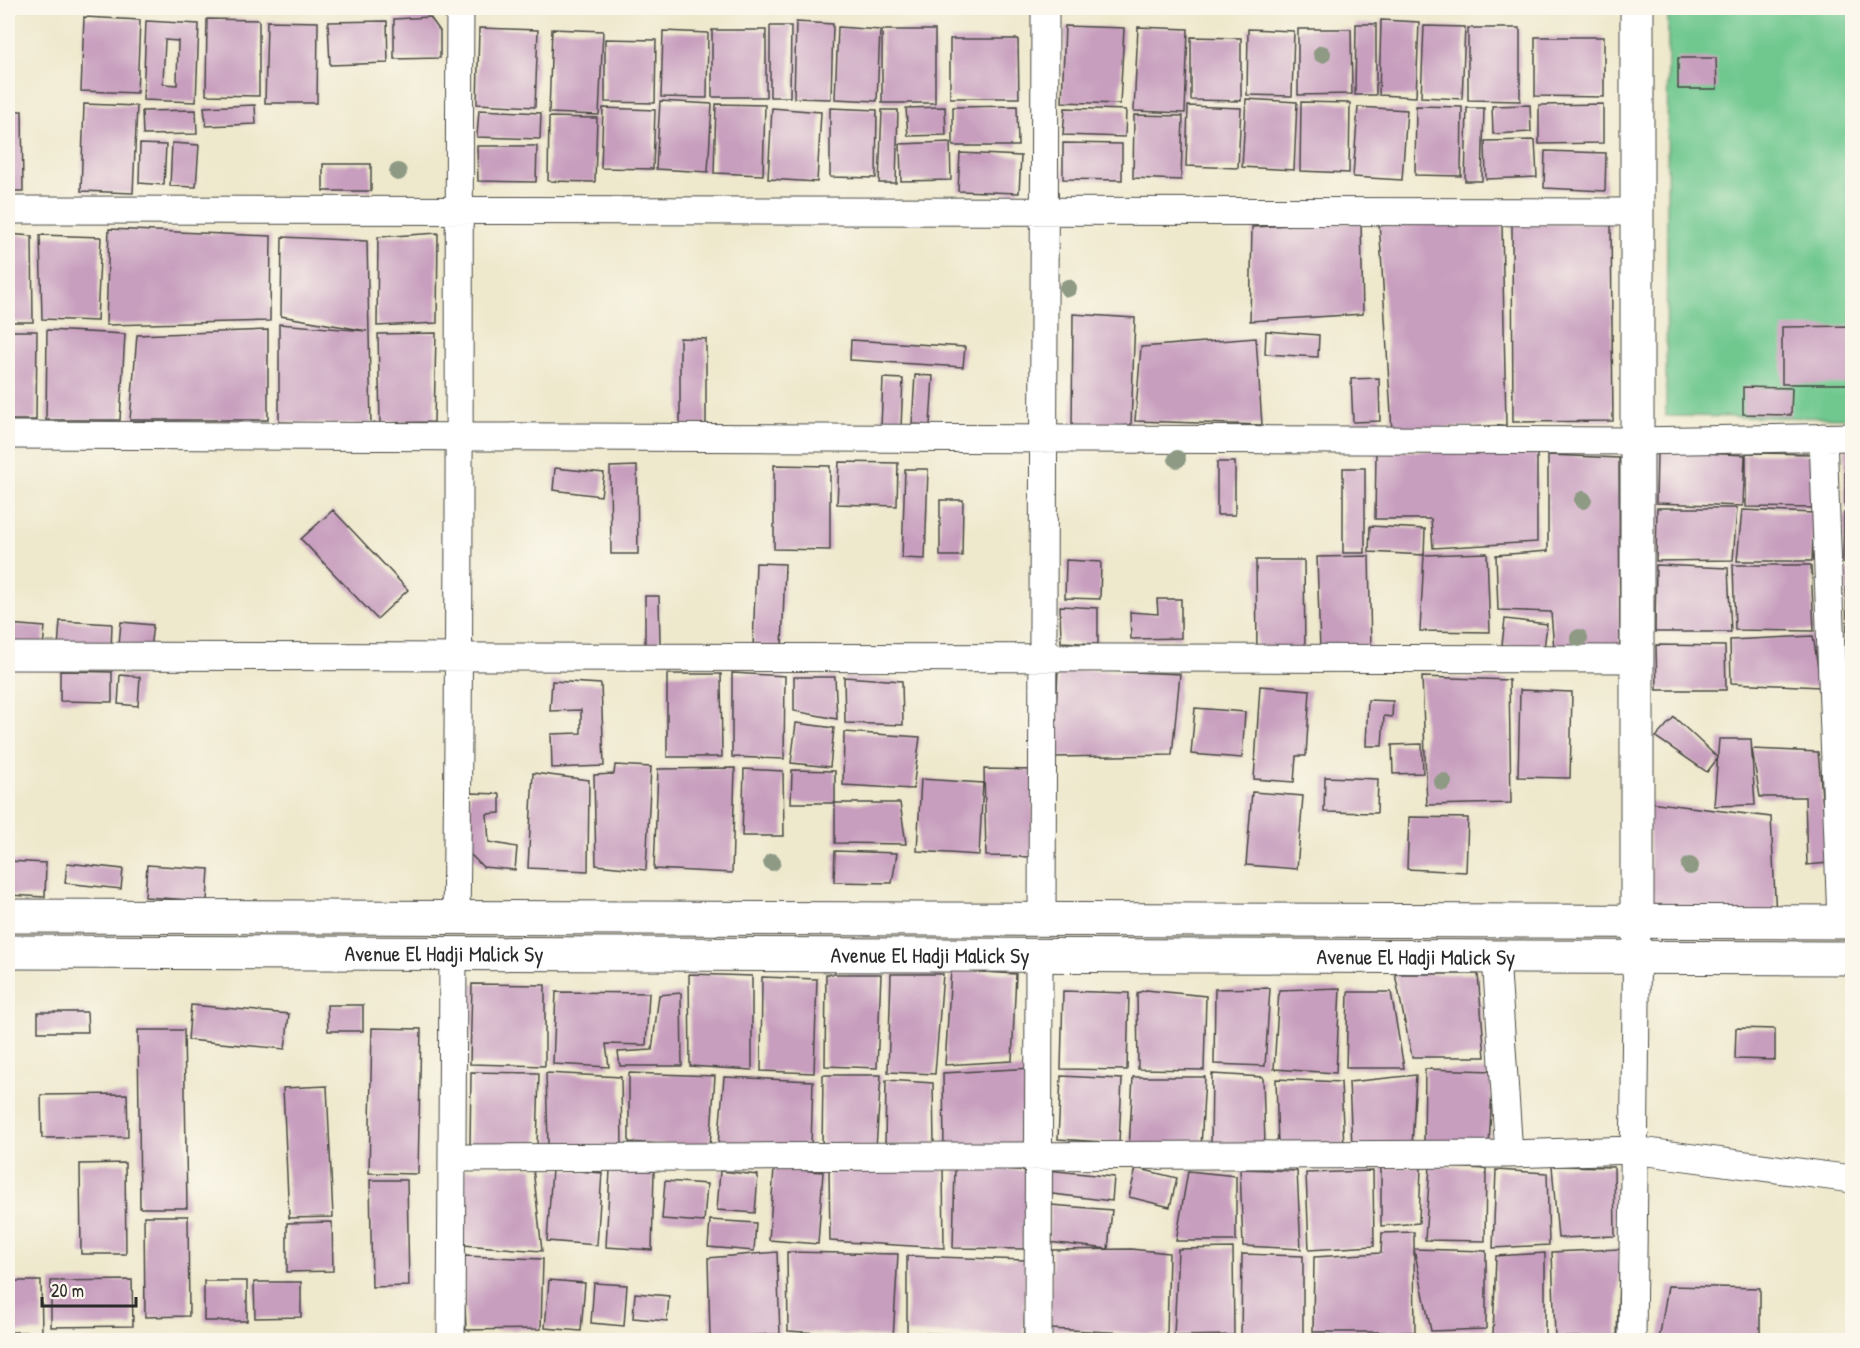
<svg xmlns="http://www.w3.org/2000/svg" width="1860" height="1348" viewBox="0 0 1860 1348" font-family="'Patrick Hand',sans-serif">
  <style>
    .green { fill: #6fc88f; stroke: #4d7a5d; stroke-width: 1.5 }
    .building { fill: #c79ebe; fill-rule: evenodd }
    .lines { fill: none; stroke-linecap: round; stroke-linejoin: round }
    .minor-casing { stroke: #484743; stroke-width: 29 }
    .tertiary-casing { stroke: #484743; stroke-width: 35 }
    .minor { stroke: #fff; stroke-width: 27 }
    .tertiary { stroke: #fff; stroke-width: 33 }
    .tree { fill: #8e9a84 }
    .labels { text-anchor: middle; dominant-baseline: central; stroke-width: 5; stroke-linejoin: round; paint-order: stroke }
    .street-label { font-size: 22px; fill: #2b2b2b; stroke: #fbf7ec }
  </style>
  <rect width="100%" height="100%" fill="#fbf7ec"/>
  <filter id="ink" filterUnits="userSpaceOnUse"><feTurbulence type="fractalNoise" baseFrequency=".0167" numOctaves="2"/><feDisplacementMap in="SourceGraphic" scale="12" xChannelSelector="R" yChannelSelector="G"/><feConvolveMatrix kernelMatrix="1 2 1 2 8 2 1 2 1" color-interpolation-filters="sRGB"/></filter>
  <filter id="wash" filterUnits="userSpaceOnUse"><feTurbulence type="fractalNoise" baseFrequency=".008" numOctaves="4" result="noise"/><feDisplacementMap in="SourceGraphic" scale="24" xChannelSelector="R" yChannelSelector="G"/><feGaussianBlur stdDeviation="1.35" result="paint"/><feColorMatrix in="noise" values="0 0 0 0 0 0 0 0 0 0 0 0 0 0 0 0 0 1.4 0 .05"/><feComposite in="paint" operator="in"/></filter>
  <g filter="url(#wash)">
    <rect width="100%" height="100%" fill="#eee8cc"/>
    <path class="green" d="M1668,8H1852V418L1666,416Z"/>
    <g id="blocks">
      <path class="building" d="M8,11H11L10,91H8Z
        M84,17L140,20L137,93L81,91Z
        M430,17L440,31V58L394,59V19Z
        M207,19L259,20V96L206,95Z
        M1381,20L1419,22L1416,97L1379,95Z
        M146,21L199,24L196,102L143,100ZM165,40L178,41L177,85L163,84Z
        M267,21L318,22L317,103H265Z
        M387,21L388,63L330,65L328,22Z
        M796,22L833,24L831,99L794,98Z
        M1356,24H1376V95H1355Z
        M770,26H791L790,97H770Z
        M1065,26L1124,28L1120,104L1062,102Z
        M1424,26L1465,27L1462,99L1421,97Z
        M838,27L880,30L877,101L835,99Z
        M1138,27L1188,29L1185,113L1134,111Z
        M479,28L538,30L535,107L477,104Z
        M1468,28H1520V101L1468,100Z
        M552,29L603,31L599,115L549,113Z
        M1248,29L1294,31L1292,96L1247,95Z
        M1298,29H1351L1352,94L1298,95Z
        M712,30H766V97H712Z
        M882,30H935V103H882Z
        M663,31L708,33L707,98L661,97Z
        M1191,37L1241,38V101L1191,100Z
        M1535,37H1604V97L1535,96Z
        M605,39L656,40L655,103L605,102Z
        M950,39H1018L1019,98H950Z
        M1678,58H1716L1717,89H1678Z
        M1246,99L1297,102L1294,170L1242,167Z
        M660,101L712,104L708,172L656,169Z
        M1301,102L1350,103L1349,173L1300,171Z
        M84,104L137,106L133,193L81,191Z
        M716,104L765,105L763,175L714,173Z
        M1603,104V143L1539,144V105Z
        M255,105L256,124L206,126L204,107Z
        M1530,105L1531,132L1493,134L1492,106Z
        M1017,106L1018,146H953V107Z
        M1188,106L1241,108L1238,168L1186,166Z
        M1416,106L1462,107L1461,176L1415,175Z
        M945,107L946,135L908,136L906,108Z
        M1358,107L1407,110L1402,180L1353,177Z
        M603,108L655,110L653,169L601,168Z
        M772,108L821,112L817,182L768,179Z
        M830,108L877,110L876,178L830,177Z
        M1065,108L1126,110L1125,137L1063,135Z
        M1467,108H1484L1482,181H1465Z
        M196,110L197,134L143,135L142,111Z
        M479,110L541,113L540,139L477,137Z
        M882,110H898L896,183H879Z
        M8,111H22L23,191H8Z
        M1134,115L1183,116L1181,180L1133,178Z
        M549,117L597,118L595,182L548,181Z
        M1535,140L1537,177L1486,179L1485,141Z
        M950,142L951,180L901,181L900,144Z
        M172,143L199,145L196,187L170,186Z
        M1063,143L1122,144V180L1063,179Z
        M140,144L166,145L164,185L139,183Z
        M477,146H537L536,182L478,181Z
        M1545,151L1606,153L1605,191L1544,188Z
        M960,153L1021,156L1019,193L958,191Z
        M323,164H371V191H323Z
        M1379,221L1502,224L1506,425L1392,431Z
        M1361,222L1363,314L1250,321L1252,227Z
        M1611,223L1613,421L1513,422L1512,224Z
        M109,229L271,236L270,321L106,325Z
        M438,233L437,323L377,326L378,237Z
        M8,234L32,236L33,322H8Z
        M40,235L101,237L97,321L42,319Z
        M282,237L367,241L371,425L279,422V324L367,331L281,316Z
        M1073,314L1135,318L1131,425L1072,430Z
        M1852,326V384H1782V327Z
        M47,330L125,334L120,420H46Z
        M268,330V420H130L137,335Z
        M8,331H37L36,420H8Z
        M1266,331L1319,335L1318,357L1265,354Z
        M436,333L434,422L380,423L378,334Z
        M680,338L706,339V426H680Z
        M1256,338L1262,425L1135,421L1141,347Z
        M851,340L965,347L963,367L850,360Z
        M915,375L933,376L930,425L912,424Z
        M883,378L903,379L901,428L881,427Z
        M1379,378L1380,421L1353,422L1351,379Z
        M1743,387L1792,388L1791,415L1743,414Z
        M1845,449H1852V507H1845Z
        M1376,451H1537V542L1433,548L1431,519H1375Z
        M1657,451L1745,455L1743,506L1656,503Z
        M1746,453L1814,454V508L1746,507Z
        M1548,455L1619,458L1620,652L1554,649L1551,612L1498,610L1496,555L1548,551Z
        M839,462L898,463L897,506L837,504Z
        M1217,462H1235V515H1217Z
        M774,465L830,466V550L774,549Z
        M637,466L638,554H611L610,467Z
        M555,468L604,473L601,496L553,490Z
        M1343,468H1365V553H1343Z
        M905,469H928L925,559L902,558Z
        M940,500H963L962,556H940Z
        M1657,508H1737L1733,560L1656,561Z
        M333,510L408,590L377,619L301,539Z
        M1742,510L1814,513L1812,561H1737Z
        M1844,513H1852V564L1843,563Z
        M1370,526L1425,529L1424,555L1487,553L1490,632L1420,631L1424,555L1369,552Z
        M1369,556L1371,649L1320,650L1317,557Z
        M1066,560L1101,562L1100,599L1065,598Z
        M1256,560H1304L1305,651L1257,652Z
        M756,563L785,564L782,649L753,648Z
        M1656,565L1728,568L1731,632H1655Z
        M1733,565H1811L1814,631L1735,630Z
        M1846,570H1852V666L1847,667Z
        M645,596H659L660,644H645Z
        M1157,599H1181V638L1131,639L1130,612L1158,614Z
        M1060,606L1098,608V644L1061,642Z
        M1505,619L1547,624L1544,650L1502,645Z
        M60,621L112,624L111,651L58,648Z
        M121,622L153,625L150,648L119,645Z
        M8,624L45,627L43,647L8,643Z
        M1813,636L1821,687L1731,683L1730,640Z
        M1656,645L1725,646L1726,690H1657Z
        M1058,669L1180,674L1172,755L1054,757Z
        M60,671L112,672V702L60,701Z
        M732,673L785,676L784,759L732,757Z
        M667,674H721L722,757H667Z
        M120,675L140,677L138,706L118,704Z
        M794,677H835L837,719L794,711Z
        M844,677L902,681L903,725L845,723Z
        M1422,677L1509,680L1511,803L1427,805Z
        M552,681L601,684L604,766L552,768L551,734L581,733V710L550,711Z
        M1260,686L1310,690L1306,756H1296L1294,782L1254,779Z
        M1520,690L1572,692L1570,778L1518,777Z
        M1368,700L1393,701L1392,717L1384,716L1382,746H1366Z
        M1195,708L1245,712L1242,758L1191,754Z
        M1674,717L1718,758L1707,772L1656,737Z
        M796,723L834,728L830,767L791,763Z
        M844,732L920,737L913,789L843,785Z
        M1719,739H1751L1755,805L1714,806Z
        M1850,743H1852V805H1849Z
        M1422,744L1423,773L1393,774L1392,745Z
        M1752,749L1818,752L1828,863L1807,865L1805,797H1760Z
        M615,765L651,767L646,870L596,865L594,775L614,774Z
        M735,768L732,873L654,869L658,769Z
        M744,769L783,771L784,836H742Z
        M984,769L1034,770L1033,857L986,856Z
        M792,770L835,771V803H791Z
        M533,773L589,780L588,871L528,868Z
        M1325,777L1378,779L1377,813L1324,812Z
        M921,779L983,783L979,855L917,851Z
        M1252,792L1303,796L1297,869L1246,865Z
        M470,793L500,794V813L487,814L489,842L517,847L515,870L483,867L468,852Z
        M1649,802L1771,817L1776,917L1651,914Z
        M835,803H900L906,844L835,843Z
        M1409,817L1468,818L1466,872L1407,869Z
        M835,851L897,853L892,883L834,882Z
        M8,861L46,863L45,897L8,895Z
        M67,863L123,869L121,889L65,883Z
        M147,865L209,869L207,901L145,897Z
        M951,970L1016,974L1012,1061L945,1065Z
        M689,974L752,976V1070L690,1066Z
        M826,974H881L877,1068L825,1066Z
        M891,974H943L935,1074L888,1072Z
        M1395,974H1478L1485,1057H1412Z
        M762,977L817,979L814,1073L761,1071Z
        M472,984L545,985V1066L470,1064Z
        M1270,988L1265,1066L1214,1064L1215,989Z
        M1340,988L1336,1073L1274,1069L1279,990Z
        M1146,990L1206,996L1204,1070L1138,1069L1137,993Z
        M1063,991L1129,993L1127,1070L1061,1069Z
        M556,992L649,993L646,1045L606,1044L609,1067L553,1064Z
        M1348,992H1391L1404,1068H1346Z
        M681,993L682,1066H620L618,1052L652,1050L659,995Z
        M191,1005L289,1014L285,1049L188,1040Z
        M327,1005H363V1031H328Z
        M38,1012H87L88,1032H38Z
        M372,1028L421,1029L418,1174L369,1173Z
        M1736,1028L1775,1029V1060L1735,1059Z
        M138,1030H184L187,1208H140Z
        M1034,1068L1028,1148L944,1149L943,1073Z
        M1425,1069L1493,1071L1489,1146H1424Z
        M471,1072L539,1073L537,1147L470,1146Z
        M546,1073L621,1077L622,1149L548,1144Z
        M629,1073L715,1076L710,1147L629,1142Z
        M1212,1074L1263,1077L1265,1146L1211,1147Z
        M823,1075H881L876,1148L822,1149Z
        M1416,1075L1412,1147L1352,1146L1349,1082Z
        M1061,1076L1122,1079L1119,1143L1058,1139Z
        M724,1077L813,1081L811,1145L718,1146Z
        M1133,1077H1205L1201,1147L1129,1149Z
        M1276,1079L1341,1082L1344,1147H1278Z
        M886,1080L933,1083L934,1146H885Z
        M327,1086L333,1217L289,1218L283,1088Z
        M127,1094L128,1137L42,1138L41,1095Z
        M125,1163L126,1254H81L80,1164Z
        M955,1166L1031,1171L1028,1249L953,1248Z
        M1430,1166L1486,1169L1485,1241L1425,1240Z
        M1552,1166L1614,1167L1615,1236L1558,1238Z
        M1381,1167H1421L1419,1223L1381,1226Z
        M533,1168L542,1251L463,1245L465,1170Z
        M774,1168L823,1172L818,1244L769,1240Z
        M829,1168L943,1169L944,1248L830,1241Z
        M1136,1168L1177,1178L1170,1207L1129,1197Z
        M552,1169L602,1173L597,1245L547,1241Z
        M1240,1169L1297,1171L1301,1249L1243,1246Z
        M610,1170L654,1171L652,1250L606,1247Z
        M1047,1170L1114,1177L1112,1201L1044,1193Z
        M1496,1170L1547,1173L1549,1245L1493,1248Z
        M720,1171L758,1175L755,1213L717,1210Z
        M1188,1171L1236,1176V1241H1176Z
        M1373,1171L1374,1246L1309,1250L1306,1173Z
        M370,1180H407L409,1286L372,1287Z
        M665,1181L707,1184L704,1222L662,1219Z
        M1051,1205L1112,1210L1108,1249L1048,1242Z
        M144,1216H188L189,1316L145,1317Z
        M710,1220L756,1223L754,1251L708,1247Z
        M332,1222L333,1271L287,1272V1223Z
        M1414,1232V1249L1486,1251V1329L1431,1331L1414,1249L1415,1332H1313L1314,1257L1381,1253L1382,1233Z
        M1233,1248L1234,1335L1174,1336L1178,1249Z
        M1131,1249L1169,1253L1167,1335L1050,1329L1052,1250Z
        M1620,1249L1617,1337H1555L1552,1252Z
        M777,1252L780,1334L710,1337L708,1258Z
        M787,1252L898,1254L893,1338L788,1331Z
        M1545,1253V1336L1493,1335L1496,1256Z
        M1242,1254L1303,1256V1335L1241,1340Z
        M463,1256L543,1259L541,1329L466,1330Z
        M907,1256L1026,1260L1024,1335L907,1333Z
        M132,1280L133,1326L51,1327V1281Z
        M549,1280L585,1283L581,1331L545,1328Z
        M8,1281H41L42,1332H8Z
        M204,1281H247V1321H204Z
        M254,1282H301V1317L255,1318Z
        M594,1283L627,1285L624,1326L591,1323Z
        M1668,1286L1760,1288V1340H1659Z
        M635,1293L669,1296L667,1321L633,1318Z"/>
    </g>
  </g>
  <g filter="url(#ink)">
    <use href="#blocks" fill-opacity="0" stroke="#484743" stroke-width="1.5"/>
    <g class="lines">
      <defs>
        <path id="minor" d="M8,210L1637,212
          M8,435L1636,441L1852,437
          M1823,437L1841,922
          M8,656L1636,659
          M456,918C461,614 458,311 460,8
          M1042,920L1045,8
          M1496,957L1509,1154
          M453,1158L1509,1154L1633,1150L1852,1179
          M451,1340L453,954
          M1038,1340L1039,955
          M1632,1340L1637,921"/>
        <g id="tertiary">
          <path d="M8,916L1852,922"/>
          <path d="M1637,921V8"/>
          <path id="s1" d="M8,952L1852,958"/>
        </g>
      </defs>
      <use href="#minor" class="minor-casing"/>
      <use href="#tertiary" class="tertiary-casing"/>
      <use href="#minor" class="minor"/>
      <use href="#tertiary" class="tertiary"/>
    </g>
    <g class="tree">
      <circle cx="1322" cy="54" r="9"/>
      <circle cx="398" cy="172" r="9"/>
      <circle cx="1068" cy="288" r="9"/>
      <circle cx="1177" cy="459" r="9"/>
      <circle cx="1583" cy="500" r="9"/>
      <circle cx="1579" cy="638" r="9"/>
      <circle cx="1443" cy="782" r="9"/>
      <circle cx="772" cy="862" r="9"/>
      <circle cx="1690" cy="866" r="9"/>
    </g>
  </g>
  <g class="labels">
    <g class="street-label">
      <text stroke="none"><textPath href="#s1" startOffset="436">Avenue El Hadji Malick Sy</textPath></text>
      <text stroke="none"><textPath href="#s1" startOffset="922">Avenue El Hadji Malick Sy</textPath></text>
      <text stroke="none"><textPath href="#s1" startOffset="1408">Avenue El Hadji Malick Sy</textPath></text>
    </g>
  </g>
  <rect width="1860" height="1348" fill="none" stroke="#fbf7ec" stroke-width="30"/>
  <path d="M42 1297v9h94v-9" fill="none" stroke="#2b2b2b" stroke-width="3"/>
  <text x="51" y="1297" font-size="18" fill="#2b2b2b" stroke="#fbf7ec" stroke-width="4.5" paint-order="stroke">20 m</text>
</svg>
